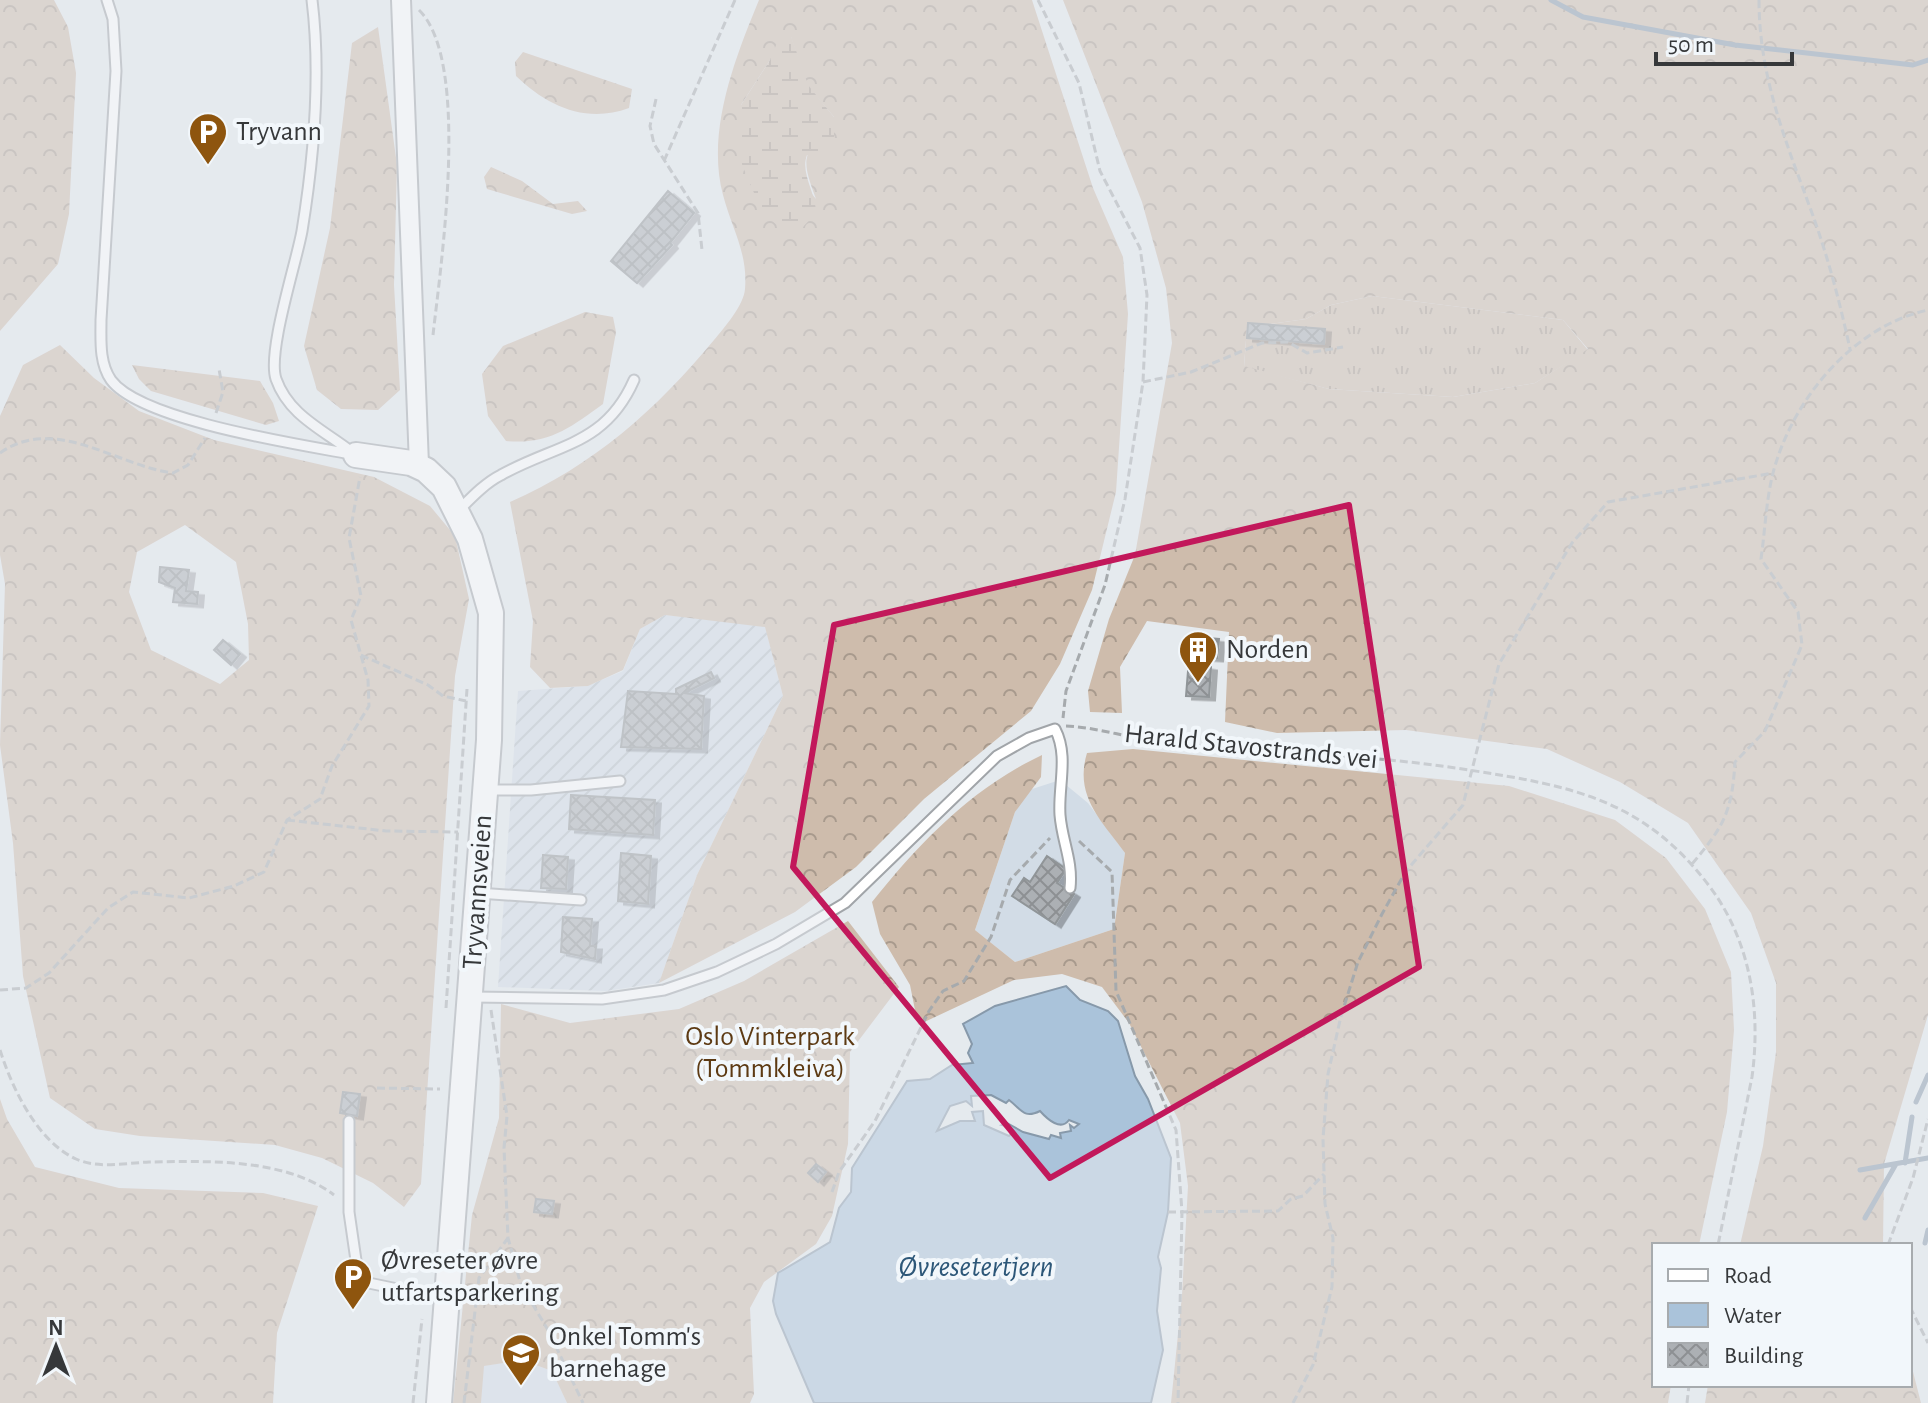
<svg xmlns="http://www.w3.org/2000/svg" width="1928" height="1403" viewBox="0 0 1928 1403" font-family="'Alegreya Sans',sans-serif">
  <style>
    .built { fill: #d2dce6 }
    .industrial { fill: url(#industrial-furrows) }
    .grass { fill: url(#grass-tufts) }
    .forest { fill: url(#forest-crowns); fill-rule: evenodd }
    .wetland { fill: url(#wetland-marsh) }
    .water { fill: #aac3da; stroke: #8799aa; stroke-width: 2; fill-rule: evenodd }
    .lines { fill: none; stroke-linecap: round; stroke-linejoin: round }
    .stream { stroke: #8799aa; stroke-width: 5 }
    .building { fill: url(#building-cross-hatch); stroke: #909598; stroke-width: 2; filter: url(#shadow) }
    .lane-casing { stroke: #a1a5a9; stroke-width: 13 }
    .street-casing { stroke: #a1a5a9; stroke-width: 22 }
    .secondary-casing { stroke: #a1a5a9; stroke-width: 28 }
    .path { stroke: #a6aaad; stroke-width: 3; stroke-dasharray: 8 4; stroke-linecap: butt }
    .lane { stroke: #fff; stroke-width: 9 }
    .street { stroke: #fff; stroke-width: 18 }
    .secondary { stroke: #fff; stroke-width: 24 }
    .marked { fill: none; stroke: #c2185b; stroke-width: 6; stroke-linejoin: round }
    .labels { text-anchor: middle; dominant-baseline: central; stroke-width: 8; stroke-linejoin: round; paint-order: stroke }
    .poi-label { font-size: 28px; fill: #36383a; stroke: #f2f7fb; text-anchor: start }
    .street-label { font-size: 28px; fill: #36383a; stroke: #f2f7fb }
    .park-label { font-size: 28px; fill: #5d3a13; stroke: #f2f7fb }
    .water-label { font-size: 30px; font-style: italic; fill: #2d5778; stroke: #f2f7fb }
  </style>
  <defs>
    <pattern id="industrial-furrows" width="10" height="10" patternUnits="userSpaceOnUse" patternTransform="scale(2)"><rect width="10" height="10" fill="#d2dce6"/><path d="M-1 1l2-2M0 10L10 0M9 11l2-2" fill="none" stroke="#b5bec6"/></pattern>
    <pattern id="grass-tufts" width="24" height="20" patternUnits="userSpaceOnUse" patternTransform="scale(2)"><rect width="24" height="20" fill="#cebcac"/><path d="M3 7l-1-3M5 7V3M7 7l1-3M15 17l-1-3M17 17v-4M19 17l1-3" fill="none" stroke="#a89a8d"/></pattern>
    <pattern id="forest-crowns" width="20" height="18" patternUnits="userSpaceOnUse" patternTransform="scale(2)"><rect width="20" height="18" fill="#cebcac"/><path d="M2 6a3 3 0 1 1 6 0M12 15a3 3 0 1 1 6 0" fill="none" stroke="#a89a8d"/></pattern>
    <pattern id="wetland-marsh" width="20" height="14" patternUnits="userSpaceOnUse" patternTransform="scale(2)"><rect width="20" height="14" fill="#cebcac"/><path d="M1 5h8M5 5V1M11 12h8M15 12V8" fill="none" stroke="#a89a8d"/></pattern>
    <pattern id="building-cross-hatch" width="8" height="8" patternUnits="userSpaceOnUse" patternTransform="scale(2)"><rect width="8" height="8" fill="#acb0b4"/><path d="M0 0l8 8M0 8l8-8" fill="none" stroke="#8d9093"/></pattern>
    <filter id="shadow"><feDropShadow dx="6" dy="3.5" stdDeviation="0" flood-color="#0004"/></filter>
  </defs>
  <rect width="100%" height="100%" fill="#e5eaee"/>
  <path class="built" d="M1060,780L1088,803L1125,853L1114,929L1015,962L975,930L1015,812L1029,790Z
    M522,1360L552,1371L567,1403H481L483,1366Z"/>
  <path class="industrial" d="M665,615L765,626L783,696L697,875L659,983L606,991L498,987L518,691L587,686L623,671L640,629Z"/>
  <path class="grass" d="M1372,296L1563,320L1588,350L1535,383L1453,397L1329,389L1244,367L1247,327L1306,319L1331,305Z"/>
  <path class="forest" d="M0,0H54L68,27L76,73L69,214L58,264L0,331Z
    M759,0H1032L1093,188L1123,257L1128,314L1116,492L1092,590L1060,664L1031,711L924,799L856,867L795,912L659,983L697,875L783,696L765,627L665,615L640,629L623,670L588,686L550,688L530,667L533,621L510,502C593,466 657,409 714,340C724,328 744,305 745,289C748,253 732,229 723,195C706,132 735,58 759,0ZM791,37L807,85L834,117C806,156 798,152 816,199L741,105L770,60Z
    M1063,0H1928V1015L1884,1164L1883,1245H1740L1763,1146L1776,1052V983L1751,913L1688,823L1620,782L1547,749L1406,730L1277,733L1225,722L1229,632L1147,621L1120,667L1122,713L1090,712L1088,691L1109,619L1135,555L1172,343L1166,288L1142,202ZM1372,296L1563,320L1588,349L1535,383L1453,397L1329,389L1244,366L1247,327L1306,319L1331,305Z
    M378,27L397,165L394,285L400,390L378,410L341,409L317,390L304,346L330,228L352,43Z
    M523,52L632,89L629,108C586,124 547,106 516,76L515,62Z
    M491,167L522,181L553,204L578,201L587,211L572,214L487,189L484,177Z
    M585,312L613,317L616,332L603,404C570,428 548,445 506,441L488,416L482,374L503,346Z
    M60,345L94,378L139,411L214,440L374,477L430,506L455,536L469,599L455,676L421,1184L404,1207L373,1183L322,1158L275,1145L140,1136L95,1129L50,1098L23,976L13,843L0,745L5,584L0,555V416L23,365ZM185,525L236,562L248,624L249,660L220,684L151,650L129,592L137,552Z
    M132,365L260,381L273,403L279,421L266,425L151,391L139,379Z
    M1133,749L1509,786L1615,820L1666,858L1705,909L1731,972L1734,1030L1727,1112L1699,1245H1654V1385H1671L1668,1403H1171L1182,1295L1188,1186L1180,1123L1129,1023L1102,987L1062,974L1014,980L918,1025L910,985L880,934L872,902C920,842 972,788 1042,755L1041,777L1015,812L975,930L1015,962L1114,929L1125,853C1101,820 1074,796 1087,753Z
    M848,921L899,987L850,1052L848,1144L832,1216L816,1244L764,1282L750,1308L754,1394L750,1403H567L552,1371L522,1360L484,1366L481,1403H453L472,1215L499,1118L501,1004L570,1023L679,1009L744,981Z
    M0,1099L7,1119L35,1167L119,1188L263,1193L318,1206L277,1333L273,1403H0Z
    M1910,1360L1921,1403H1705L1708,1385H1910Z"/>
  <path class="wetland" d="M781,33L791,36L808,85L834,117V151L818,159L807,155C800,173 816,193 816,213L802,228L785,232L762,212L741,162V105L770,60Z"/>
  <path class="water" d="M1066,986L1080,1000L1108,1011L1118,1021L1135,1076L1148,1099L1171,1158L1168,1212L1158,1257L1161,1268L1157,1311L1163,1350L1151,1403H814L776,1314L773,1301L778,1273L830,1242L839,1208L851,1192L852,1168L907,1081L930,1079L952,1065L973,1063L968,1053L972,1044L963,1024L995,1006ZM991,1095L1006,1103L1009,1100C1022,1110 1024,1119 1040,1111C1048,1120 1061,1131 1069,1120L1079,1124L1074,1128L1070,1125L1071,1131L1060,1133L1061,1138L1051,1135L1049,1139L1023,1132L1007,1123L1002,1125L1010,1127L1013,1132L1009,1136L984,1125L983,1111L972,1112L975,1121H960L937,1131L950,1106L966,1101L972,1106L971,1096Z"/>
  <g class="lines">
    <path class="stream" d="M1551,0L1583,17L1735,45L1913,65L1928,60
      M1916,1102L1928,1075
      M1905,1163L1912,1117
      M1860,1170L1928,1158
      M1865,1218L1896,1164
      M1925,1243L1928,1230"/>
  </g>
  <path class="building" d="M668,191L694,213L670,243L672,245L637,283L611,261Z
    M1248,323L1325,329L1324,344L1247,338Z
    M160,567L189,570L186,591L198,592L197,604L173,602L175,588L159,582Z
    M1207,638L1219,639L1217,658L1205,657Z
    M223,640L240,654L231,665L214,650Z
    M1198,665L1211,667L1209,697L1186,696L1188,671L1196,672Z
    M711,672L714,678L684,693L704,696L701,749L621,747L628,691L676,694V689Z
    M571,795L655,800L653,835L569,829Z
    M621,853L651,856L648,904L618,901Z
    M543,855L568,857L566,889L541,888Z
    M1047,856L1066,869L1057,883L1074,894L1055,924L1012,896L1024,878L1030,882Z
    M563,917L592,919L590,946H596L595,959L561,952Z
    M343,1092L360,1094L357,1116L340,1113Z
    M816,1164L826,1172L818,1182L808,1173Z
    M536,1199L554,1201L552,1214L534,1212Z"/>
  <g class="lines">
    <defs>
      <path id="lane" d="M107,0L113,19L116,71L101,320C101,340 99,363 111,380C141,421 303,445 356,455
        M312,0C321,74 314,157 302,231C296,264 267,352 276,379C289,416 324,430 353,453
        M458,511C471,498 485,483 501,475C556,444 605,446 634,380
        M485,790H531L620,781
        M478,893L581,900
        M472,997L602,999L664,990L717,972L776,944L845,903L997,756L1029,738L1055,729C1069,756 1058,786 1060,815C1062,841 1073,861 1070,888
        M349,1121V1212L359,1281L446,1299"/>
      <path id="street" d="M401,0L419,465"/>
      <path id="secondary" d="M356,455L411,463L426,470L444,487L470,539L491,613L489,740L439,1403"/>
    </defs>
    <use href="#lane" class="lane-casing"/>
    <use href="#street" class="street-casing"/>
    <use href="#secondary" class="secondary-casing"/>
    <path class="path" d="M1038,0L1079,83L1100,171L1140,248L1147,295L1143,382L1125,499L1105,585L1066,691L1063,718
      M1759,0C1759,77 1786,142 1812,213C1828,257 1840,303 1850,349
      M419,10C471,61 441,263 433,335
      M656,99L650,126L654,144L698,213L702,250
      M664,161L735,0
      M1143,382L1191,372L1262,343L1288,342L1307,353L1343,347
      M216,413L223,392L219,369
      M0,453C55,414 117,466 173,473L188,465L205,438
      M361,655L428,685L443,696L466,701
      M1066,726C1092,727 1118,735 1144,739C1175,745 1208,747 1240,749C1316,754 1393,758 1469,770C1571,786 1644,799 1710,887C1751,942 1761,1011 1752,1077L1718,1245
      M287,820L386,831L458,832
      M1079,841L1112,872L1116,991L1176,1130L1182,1212L1178,1403
      M1692,864C1724,826 1732,812 1735,762L1765,731L1802,645L1798,612L1761,559C1765,531 1766,501 1773,473C1792,400 1853,326 1928,310
      M0,990L26,988L49,973L108,908L133,892L189,898L234,886L264,872L287,820L320,799L332,766L369,706L368,680L351,620L361,596L349,538L360,477
      M446,1008L467,689
      M491,1010L507,1116L504,1148L508,1238L521,1285L548,1330L583,1403
      M0,1050C12,1088 37,1141 76,1159C98,1169 125,1163 149,1162C208,1161 285,1158 334,1195
      M377,1088L440,1089
      M832,1192L839,1172L875,1121L929,1011L943,991L964,981L991,937L1010,880L1050,838
      M1168,1212L1278,1211L1291,1199L1303,1196L1324,1174
      M1888,1245L1913,1178L1928,1119
      M1910,1307L1928,1343
      M413,1403L422,1319
      M464,1403L479,1278L508,1238
      M1293,1403L1313,1365L1332,1287L1333,1238L1325,1204L1323,1139L1328,1074L1341,1016L1358,962L1382,914L1406,871L1463,805L1499,664L1572,543L1608,502L1773,473
      M1687,1403L1689,1385"/>
    <use href="#lane" class="lane"/>
    <use href="#street" class="street"/>
    <use href="#secondary" class="secondary"/>
  </g>
  <path d="M0 0H1928V1403H0ZM1349,505L1419,967L1050,1178L793,867L834,625Z" fill="#e5eaee" fill-opacity=".55" fill-rule="evenodd"/>
  <path class="marked" d="M1349,505L1419,967L1050,1178L793,867L834,625Z"/>
  <defs>
    <symbol id="parking-pin" viewBox="-11 -11 22 30"><path d="M0 17L-7.5 6A9.5 9.5 0 1 1 7.5 6Z" fill="#8e550e" stroke="#f2f7fb"/><path d="M-3.5-5.5H1a3.5 3.5 0 0 1 0 7H-1V5.5H-3.5ZM-1-3.4V-.6H.8a1.4 1.4 0 0 0 0-2.8Z" fill="#fff"/></symbol>
    <symbol id="building-pin" viewBox="-11 -11 22 30"><path d="M0 17L-7.5 6A9.5 9.5 0 1 1 7.5 6Z" fill="#8e550e" stroke="#f2f7fb"/><path d="M-4-6H4V6H1V3H-1V6H-4ZM-2.5-4.3h1.7v1.8h-1.7ZM.8-4.3h1.7v1.8H.8ZM-2.5-1h1.7V.8h-1.7ZM.8-1h1.7V.8H.8Z" fill="#fff"/></symbol>
    <symbol id="school-pin" viewBox="-11 -11 22 30"><path d="M0 17L-7.5 6A9.5 9.5 0 1 1 7.5 6Z" fill="#8e550e" stroke="#f2f7fb"/><path d="M0-5L7-2L0 1L-7-2ZM-4 1L0 2.5L4 1V4Q0 6-4 4Z" fill="#fff"/></symbol>
  </defs>
  <g fill-rule="evenodd">
    <use href="#parking-pin" x="186" y="110" width="44" height="60"/>
    <use href="#building-pin" x="1176" y="628" width="44" height="60"/>
    <use href="#parking-pin" x="331" y="1255" width="44" height="60"/>
    <use href="#school-pin" x="499" y="1331" width="44" height="60"/>
  </g>
  <g class="labels">
    <g class="poi-label">
      <text x="236" y="132">Tryvann</text>
      <text x="1226" y="650">Norden</text>
      <text x="381" y="1261">Øvreseter øvre<tspan x="381" dy="32">utfartsparkering</tspan></text>
      <text x="549" y="1337">Onkel Tomm's<tspan x="549" dy="32">barnehage</tspan></text>
    </g>
    <g class="street-label">
      <text transform="translate(1251 747) rotate(6)">Harald Stavostrands vei</text>
      <text transform="translate(478 892) rotate(-86)">Tryvannsveien</text>
    </g>
    <g class="park-label">
      <text x="770" y="1037">Oslo Vinterpark<tspan x="770" dy="32">(Tommkleiva)</tspan></text>
    </g>
    <g class="water-label">
      <text x="976" y="1267">Øvresetertjern</text>
    </g>
  </g>
  <rect x="1652" y="1243" width="260" height="144" fill="#f2f7fb" stroke="#a7abae" stroke-width="2"/>
  <rect x="1668" y="1269" width="40" height="12" fill="#ffffff" stroke="#a7abae" stroke-width="2"/>
  <text x="1724" y="1283" font-size="24" fill="#36383a">Road</text>
  <rect x="1668" y="1303" width="40" height="24" fill="#aac3da" stroke="#a7abae" stroke-width="2"/>
  <text x="1724" y="1323" font-size="24" fill="#36383a">Water</text>
  <rect x="1668" y="1343" width="40" height="24" fill="url(#building-cross-hatch)" stroke="#a7abae" stroke-width="2"/>
  <text x="1724" y="1363" font-size="24" fill="#36383a">Building</text>
  <g transform="translate(56 1347)" stroke="#f2f7fb" stroke-width="6" paint-order="stroke">
  <path d="M0-6L14 30L0 20L-14 30Z" fill="#36383a"/>
  <text y="-12" font-size="22" font-weight="bold" text-anchor="middle" fill="#36383a">N</text>
  </g>
  <path d="M1656 52v12h136v-12" fill="none" stroke="#36383a" stroke-width="4"/>
  <text x="1668" y="52" font-size="24" fill="#36383a" stroke="#f2f7fb" stroke-width="6" paint-order="stroke">50 m</text>
</svg>
